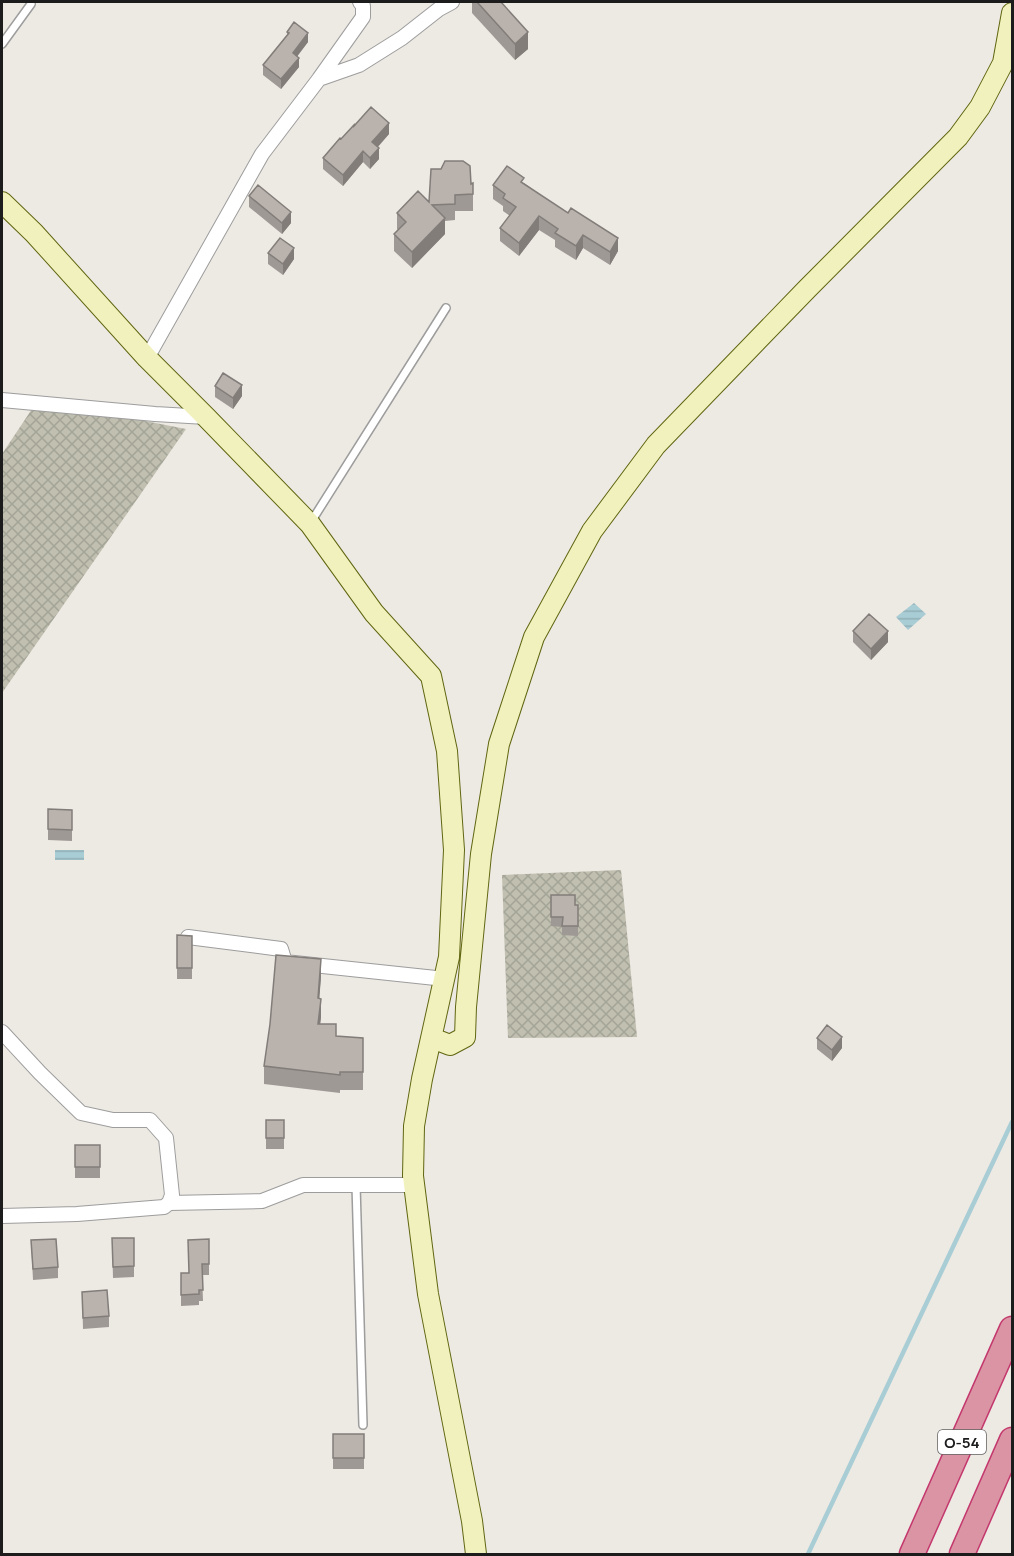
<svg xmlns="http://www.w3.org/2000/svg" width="1014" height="1556" viewBox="0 0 1014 1556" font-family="Manrope,sans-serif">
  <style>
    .construction { fill: url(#construction-cross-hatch) }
    .water { fill: url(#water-rules) }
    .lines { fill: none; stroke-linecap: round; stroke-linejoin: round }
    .stream { stroke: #a9cdd5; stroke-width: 4.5 }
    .lane-casing { stroke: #9d9d9d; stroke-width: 10 }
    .street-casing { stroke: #9d9d9d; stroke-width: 16 }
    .secondary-casing { stroke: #606611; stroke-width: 22 }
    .highway-casing { stroke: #c3386d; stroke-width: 27 }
    .lane { stroke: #fff; stroke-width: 7 }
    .street { stroke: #fff; stroke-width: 14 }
    .secondary { stroke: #f1f1bd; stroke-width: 20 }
    .highway { stroke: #db94a4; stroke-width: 24 }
    .wall { fill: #9f9995 }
    .shaded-wall { fill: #827d79 }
    .building { fill: #b9b2ad; stroke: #827d79; stroke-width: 1.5 }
    .labels { text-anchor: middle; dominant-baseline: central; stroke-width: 6; stroke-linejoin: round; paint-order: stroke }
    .shield { fill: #fff; stroke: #606060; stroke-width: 1.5 }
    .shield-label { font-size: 15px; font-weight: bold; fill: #1c1c1c }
  </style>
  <defs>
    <pattern id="construction-cross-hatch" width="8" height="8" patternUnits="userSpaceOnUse" patternTransform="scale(1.5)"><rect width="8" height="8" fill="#c0bfb0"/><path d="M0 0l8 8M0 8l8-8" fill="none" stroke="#a4a497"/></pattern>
    <pattern id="water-rules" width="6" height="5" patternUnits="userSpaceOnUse" patternTransform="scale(1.5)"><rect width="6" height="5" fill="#a9cdd5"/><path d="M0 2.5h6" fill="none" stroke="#91afb6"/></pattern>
  </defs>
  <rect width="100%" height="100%" fill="#ede9e3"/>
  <path class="construction" d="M38,400L186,429L2,693V454Z
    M621,870L637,1037L508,1038L502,875Z"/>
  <path class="water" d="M914,603L926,614L908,630L896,617Z
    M55,850H84V860H55Z"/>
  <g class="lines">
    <path class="stream" d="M808,1554L1012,1122"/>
    <defs>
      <path id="lane" d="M2,44L31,4
        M311,522L446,308
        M356,1185L363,1425"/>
      <path id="street" d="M319,79L359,65L402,38L439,9L452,2
        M147,358L262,154L319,79L363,17V6L360,2
        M2,400L155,414L206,417
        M188,937L281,949L285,962L445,979
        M2,1032L40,1073L81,1113L113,1120H150L166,1138L172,1195L169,1203
        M2,1216L77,1214L164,1207L169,1203L262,1201L303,1185H414"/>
      <path id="secondary" d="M2,202L34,233L147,358L206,417L310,524L374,613L431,676L447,751L454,850L449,957L422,1079L414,1126L413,1176L428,1294L472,1521L476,1554
        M432,1038L450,1045L465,1037L466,1007L481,854L499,744L534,637L592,531L656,445L807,289L958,137L980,107L1003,63L1012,13"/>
      <path id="highway" d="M912,1554L1012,1329
        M962,1554L1012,1440"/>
    </defs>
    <use href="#lane" class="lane-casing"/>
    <use href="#street" class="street-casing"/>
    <use href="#secondary" class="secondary-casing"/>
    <use href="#highway" class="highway-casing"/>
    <use href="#lane" class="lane"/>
    <use href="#street" class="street"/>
    <use href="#secondary" class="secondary"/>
    <use href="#highway" class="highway"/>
  </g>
  <path class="wall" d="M472,2H501L528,49L515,60L472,13Z
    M287,32L308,42L297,56L299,67L281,89L263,75V65L287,35Z
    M389,134L378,147L379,159L370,169L363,162L343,186L323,169V158L341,139Z
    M441,169L471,184L473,183V211H455V220L445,221V234L412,268L394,251V234L398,230L397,229V213L429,202Z
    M524,183L618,251L610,265L583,248L576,260L555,247V240L539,230L519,256L500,241V228L510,216L503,211V206L493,199V185Z
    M249,196L291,223L282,234L249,207Z
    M268,253L294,259L283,275L268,264Z
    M215,386L242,396L233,409L215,397Z
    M853,631L888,642L871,660L853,642Z
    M48,809L72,810V841L48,840Z
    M551,895L575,905H578V936L562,935V927L551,926Z
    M177,935L192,936V979H177Z
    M321,977L319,998L321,1017L320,1024L336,1036L363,1038V1090H340V1093L264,1084V1066Z
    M817,1038L842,1048L832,1061L817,1049Z
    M266,1120H284V1149H266Z
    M75,1145H100V1178H75Z
    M112,1238H134V1277L113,1278Z
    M209,1239V1275H202L203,1301H199V1305L181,1306V1273H188Z
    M31,1240L58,1267V1278L33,1280Z
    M82,1292L109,1316V1327L83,1329Z
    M333,1434H364V1469H333Z"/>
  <path class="shaded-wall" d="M528,32V49L515,60V44Z
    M308,33V42L293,62V53Z
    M299,58V67L281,89V79Z
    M389,123V134L372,153V142Z
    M379,148V159L370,169V158Z
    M363,151V162L343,186V175Z
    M291,212V223L282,234V223Z
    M539,216V230L519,256V243Z
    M445,218V234L412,268V252Z
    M583,235V248L576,260V246Z
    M618,238V251L610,265V252Z
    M294,248V259L283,275V264Z
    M242,385V396L233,409V398Z
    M888,631V642L871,660V649Z
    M321,959V977L318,1016V998Z
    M321,999V1017L318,1042V1024Z
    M842,1037V1048L832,1061V1050Z"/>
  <path class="building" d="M477,2H501L528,32L515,44Z
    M294,22L308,33L293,53L299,58L281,79L263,65L289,33L287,32Z
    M371,107L389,123L372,142L379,148L370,158L363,151L343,175L323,158L340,138L341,139L354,125V126Z
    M445,161H463L470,166L471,184L473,183V194L455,195V204L432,205L445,218L412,252L394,234L406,222L397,213L418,191L429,202L431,169H441Z
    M507,166L524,178L521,182L568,213L571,208L618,238L610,252L583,235L576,246L555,233L558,229L539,216L519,243L500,228L516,207L503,198L505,194L493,185Z
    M258,185L291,212L282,223L249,196Z
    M280,238L294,248L283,264L268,253Z
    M223,373L242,385L233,398L215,386Z
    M869,614L888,631L871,649L853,631Z
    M48,809L72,810V830L48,829Z
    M551,895H575V905H578V926H562L563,917H551Z
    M177,935L192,936V968H177Z
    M276,955L321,959L318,998L321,999L318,1024H336V1036L363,1038V1072H340V1075L264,1066L270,1024Z
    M827,1025L842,1037L832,1050L817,1038Z
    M266,1120H284V1138H266Z
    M75,1145H100V1167H75Z
    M112,1238H134V1266L113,1267Z
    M56,1239L58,1267L33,1269L31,1240Z
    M209,1239V1264H202L203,1290H199V1294L181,1295V1273H189L188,1240Z
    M107,1290L109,1316L83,1318L82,1292Z
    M333,1434H364V1458H333Z"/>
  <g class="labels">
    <rect class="shield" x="938" y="1430" width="48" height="24" rx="4.5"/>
    <g class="shield-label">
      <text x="962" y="1442">O-54</text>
    </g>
  </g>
  <rect width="1014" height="1556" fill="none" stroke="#1c1c1c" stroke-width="6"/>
</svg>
